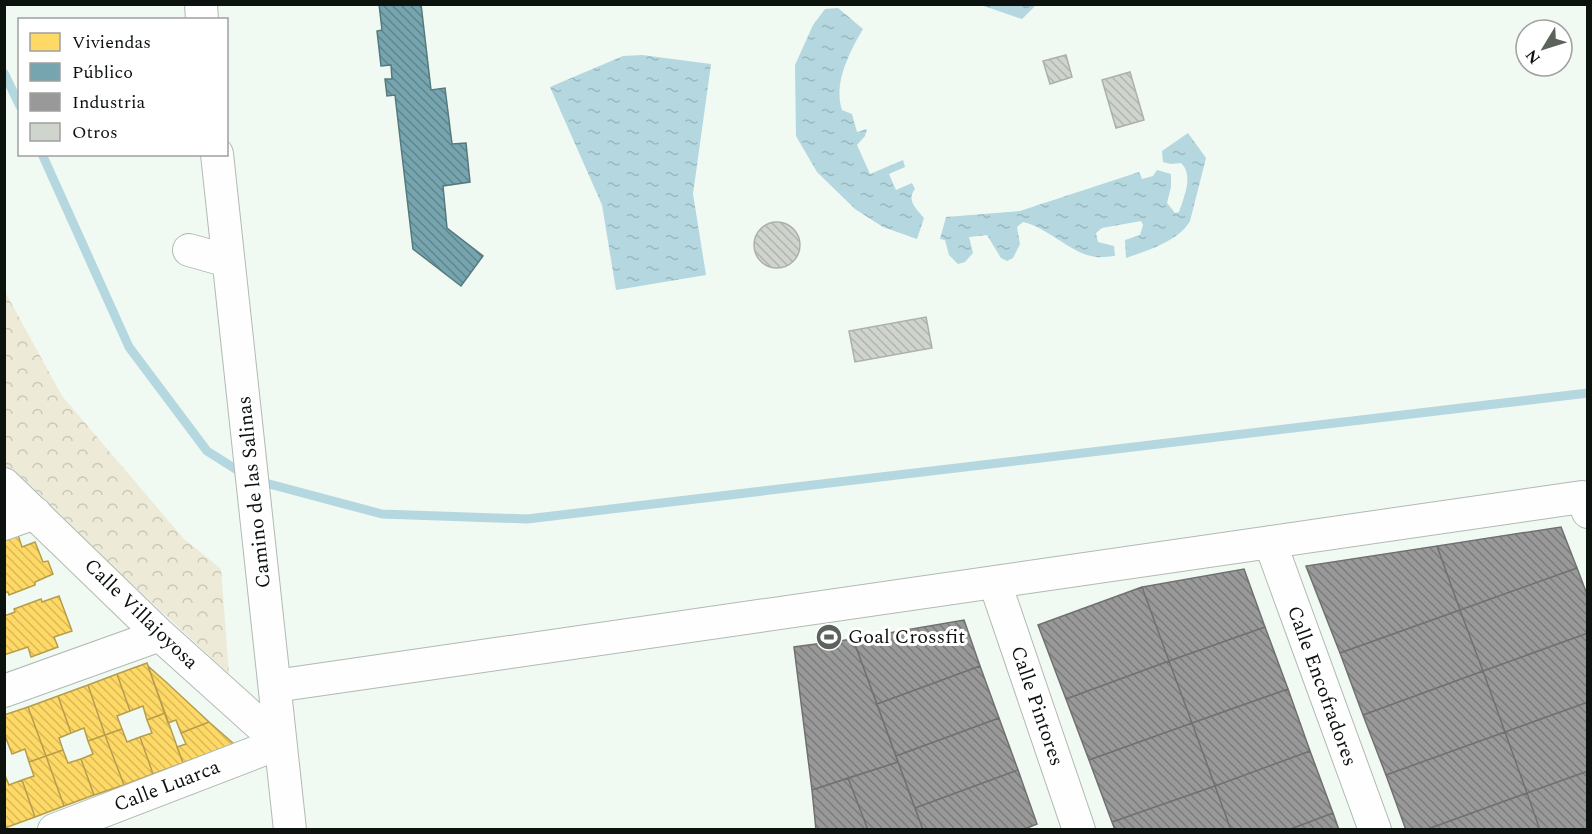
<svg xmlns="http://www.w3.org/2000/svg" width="1592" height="834" viewBox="0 0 1592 834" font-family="Spectral,serif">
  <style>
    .park { fill: url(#park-crowns) }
    .water { fill: url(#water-ripples) }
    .homes { fill: url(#homes-back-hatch); stroke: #b69d4b; stroke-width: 1.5 }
    .public { fill: url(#public-back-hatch); stroke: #56797e; stroke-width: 1.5 }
    .industry { fill: url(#industry-back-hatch); stroke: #6f706f; stroke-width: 1.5 }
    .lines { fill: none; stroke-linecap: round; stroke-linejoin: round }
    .stream { stroke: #b4d7e0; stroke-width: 9 }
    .building { fill: url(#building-back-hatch); stroke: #acb0aa; stroke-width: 1.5 }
    .minor-casing { stroke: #b2b9b3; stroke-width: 34 }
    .minor { stroke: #fdfefd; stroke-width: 32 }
    .labels { text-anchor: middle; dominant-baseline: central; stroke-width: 6; stroke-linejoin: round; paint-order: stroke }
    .street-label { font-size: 20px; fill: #0c120d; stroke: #fff }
    .poi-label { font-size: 20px; fill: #0c120d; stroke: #fff; text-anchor: start }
  </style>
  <defs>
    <pattern id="park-crowns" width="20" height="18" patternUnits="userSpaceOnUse" patternTransform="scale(1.5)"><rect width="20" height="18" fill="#eeead8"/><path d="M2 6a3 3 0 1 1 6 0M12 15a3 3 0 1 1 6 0" fill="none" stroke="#cbc8b8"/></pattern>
    <pattern id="water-ripples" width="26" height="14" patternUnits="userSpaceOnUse" patternTransform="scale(1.5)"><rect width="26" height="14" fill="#b4d7e0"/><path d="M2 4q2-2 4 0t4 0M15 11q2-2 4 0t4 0" fill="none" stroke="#9ab8bf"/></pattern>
    <pattern id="homes-back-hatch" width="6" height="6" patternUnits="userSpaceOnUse" patternTransform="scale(1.5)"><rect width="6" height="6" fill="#ffd966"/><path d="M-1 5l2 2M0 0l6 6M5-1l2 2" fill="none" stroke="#d9b957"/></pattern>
    <pattern id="public-back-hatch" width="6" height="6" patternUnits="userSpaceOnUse" patternTransform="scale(1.5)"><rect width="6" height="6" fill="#76a5af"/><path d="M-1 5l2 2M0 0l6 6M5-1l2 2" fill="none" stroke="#5f858d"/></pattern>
    <pattern id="industry-back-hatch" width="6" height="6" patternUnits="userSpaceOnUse" patternTransform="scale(1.5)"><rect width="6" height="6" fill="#999"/><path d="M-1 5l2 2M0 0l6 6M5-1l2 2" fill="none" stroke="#7b7b7b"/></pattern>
    <pattern id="building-back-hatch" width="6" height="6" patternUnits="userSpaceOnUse" patternTransform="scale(1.5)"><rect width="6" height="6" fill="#cfd4cd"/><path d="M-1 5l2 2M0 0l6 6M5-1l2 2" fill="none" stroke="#b1b5af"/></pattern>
  </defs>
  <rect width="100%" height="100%" fill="#f0f9f2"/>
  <path class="park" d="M4,290L62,396L184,539L221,569L229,674L5,466Z"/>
  <path class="water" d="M981,5H1036L1022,19Z
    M838,8L863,29C850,51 833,83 842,110L852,114L857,132L867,129L865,136L857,145L870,174L903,160L905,167L889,174L896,190L912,183L915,189C906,200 916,209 924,218L917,239L883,227L855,209L817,172L796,136L795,65L813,25L825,9Z
    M642,55L711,64L693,194L706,275L616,290L602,205L550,87L623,56Z
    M1188,133L1206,158L1190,221C1179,241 1146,251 1126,258L1125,240L1140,235L1143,225L1141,221L1102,228L1096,233L1098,242L1114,246L1115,256C1109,256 1102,258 1096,257C1071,254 1049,228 1023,222L1017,227L1020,244L1013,258L1007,261L1001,258L987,235L969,237L973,253L965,262L958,264L949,255L945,240L940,239L946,217L1020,211L1139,172L1142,179L1153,176L1157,170L1171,174V187L1167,203L1175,213L1179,212C1184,197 1194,175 1181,163L1171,164L1163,162L1162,151Z"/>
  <path class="homes" d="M18,535L22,547L35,542L43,562L48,561L53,574L35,582V585L9,595L8,592L4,593V540Z
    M59,596L72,631L54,637L58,647L31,657L28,647L4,655V616L15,612L14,609L41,599L42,602Z
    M147,663L165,713L147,720L143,706L130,711L117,674Z
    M148,666L166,682L209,722L181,733L176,720L168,723Z
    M117,674L130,711L117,716L122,729L105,735L88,685Z
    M88,685L105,735L88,741L84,728L71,733L58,696Z
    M58,696L71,733L59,738L63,750L46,756L28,707Z
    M28,707L46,756L29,762L25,749L12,754L4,733V715Z
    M165,713L183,763L153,774L140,737L152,733L147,720Z
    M209,722L234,744L183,763L177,747L186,744L181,733Z
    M122,729L127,742L140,737L153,774L124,785L105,735Z
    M105,735L124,785L94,795L81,759L93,754L88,741Z
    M63,750L68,763L81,759L94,795L64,806L46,756Z
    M46,756L64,806L35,817L22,780L34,776L29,762Z
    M4,773L9,785L22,780L35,817L5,828Z"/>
  <path class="public" d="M379,4H421L431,90L445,88L452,144L466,143L470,182L443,186L447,228L483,256L461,286L413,249L395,95L387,96L385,79H392L391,65L381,66L377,31L382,30Z"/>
  <path class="industry" d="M1561,527L1577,568L1460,610L1437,546Z
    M1437,546L1460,610L1340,653L1306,566Z
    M1577,568L1588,597V633L1483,671L1460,610Z
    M1244,569L1265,627L1169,661L1142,587Z
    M1142,587L1169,661L1066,699L1038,625Z
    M1460,610L1483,671L1363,715L1340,653Z
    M964,620L980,666L877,704L853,639Z
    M1265,627L1288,689L1192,723L1169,661Z
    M1588,633V702L1505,732L1483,671Z
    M853,639L898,762L812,790L794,647Z
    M1169,661L1192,723L1089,760L1066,699Z
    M980,666L999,718L896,756L877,704Z
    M1483,671L1505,732L1386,775L1363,715Z
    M1288,689L1310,751L1215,786L1192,723Z
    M1588,702V771L1527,793L1505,732Z
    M999,718L1018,770L915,808L896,756Z
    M1192,723L1215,786L1112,822L1089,760Z
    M1505,732L1527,793L1425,830H1406L1386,775Z
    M1310,751L1333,813L1288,830H1231L1215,786Z
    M898,762L923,830H868L848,778Z
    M1018,770L1037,824L1022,830H923L915,808Z
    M1588,771V830H1540L1527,793Z
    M848,778L868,830H816L812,790Z
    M1215,786L1231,830H1115L1112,822Z
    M1527,793L1540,830H1425Z
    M1333,813L1339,830H1288Z"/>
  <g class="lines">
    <path class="stream" d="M4,73L20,106
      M42,154L129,347L207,451L245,475
      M258,481L382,514L527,519L1588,393"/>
  </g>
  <path class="building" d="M1066,55L1072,77L1050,84L1043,61Z
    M1130,72L1144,120L1116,128L1102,80Z
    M754 245a23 23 0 1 1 46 0a23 23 0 1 1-46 0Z
    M926,317L932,348L855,362L849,331Z"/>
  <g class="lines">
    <defs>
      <path id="minor" d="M201,4L202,20
        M217,154L290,830
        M189,250L228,261
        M4,484L160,635L280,743L54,830
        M4,524L35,513
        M1270,542L1375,830
        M995,583L1079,830
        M275,686L1582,497L1588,512
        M4,691L160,635"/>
    </defs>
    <use href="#minor" class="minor-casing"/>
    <use href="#minor" class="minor"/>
  </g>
  <defs>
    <symbol id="stadium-disc" viewBox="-11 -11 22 22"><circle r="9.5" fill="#5c635d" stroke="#fff"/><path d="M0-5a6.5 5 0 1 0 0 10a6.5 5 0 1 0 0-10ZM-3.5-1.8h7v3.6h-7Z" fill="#fff"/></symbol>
  </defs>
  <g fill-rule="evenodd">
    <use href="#stadium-disc" x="814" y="622" width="30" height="30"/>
  </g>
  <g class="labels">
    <g class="street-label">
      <text transform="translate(254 492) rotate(-96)">Camino de las Salinas</text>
      <text transform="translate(141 614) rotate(44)">Calle Villajoyosa</text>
      <text transform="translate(1322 686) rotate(70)">Calle Encofradores</text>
      <text transform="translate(1037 706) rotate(71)">Calle Pintores</text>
      <text transform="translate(167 786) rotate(-21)">Calle Luarca</text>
    </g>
    <g class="poi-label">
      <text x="848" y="637">Goal Crossfit</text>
    </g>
  </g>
  <rect width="1592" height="834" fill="none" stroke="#0c120d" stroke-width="12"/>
  <rect x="18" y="18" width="210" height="138" fill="#ffffff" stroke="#9ea09e" stroke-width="1.5"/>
  <rect x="30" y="33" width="30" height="18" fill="#ffd966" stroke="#9ea09e" stroke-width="1.5"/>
  <text x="72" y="48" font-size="18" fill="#0c120d">Viviendas</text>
  <rect x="30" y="63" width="30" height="18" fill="#76a5af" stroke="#9ea09e" stroke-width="1.5"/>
  <text x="72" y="78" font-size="18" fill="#0c120d">Público</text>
  <rect x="30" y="93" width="30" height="18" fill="#999999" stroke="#9ea09e" stroke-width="1.5"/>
  <text x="72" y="108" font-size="18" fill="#0c120d">Industria</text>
  <rect x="30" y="123" width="30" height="18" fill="#cfd4cd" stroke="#9ea09e" stroke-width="1.5"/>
  <text x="72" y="138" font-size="18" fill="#0c120d">Otros</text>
  <g transform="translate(1544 48) rotate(232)"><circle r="28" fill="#ffffff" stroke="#9ea09e" stroke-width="1.5"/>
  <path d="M0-4.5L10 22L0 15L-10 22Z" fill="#5c635d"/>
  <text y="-9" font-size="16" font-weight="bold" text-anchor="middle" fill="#0c120d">N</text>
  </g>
</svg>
